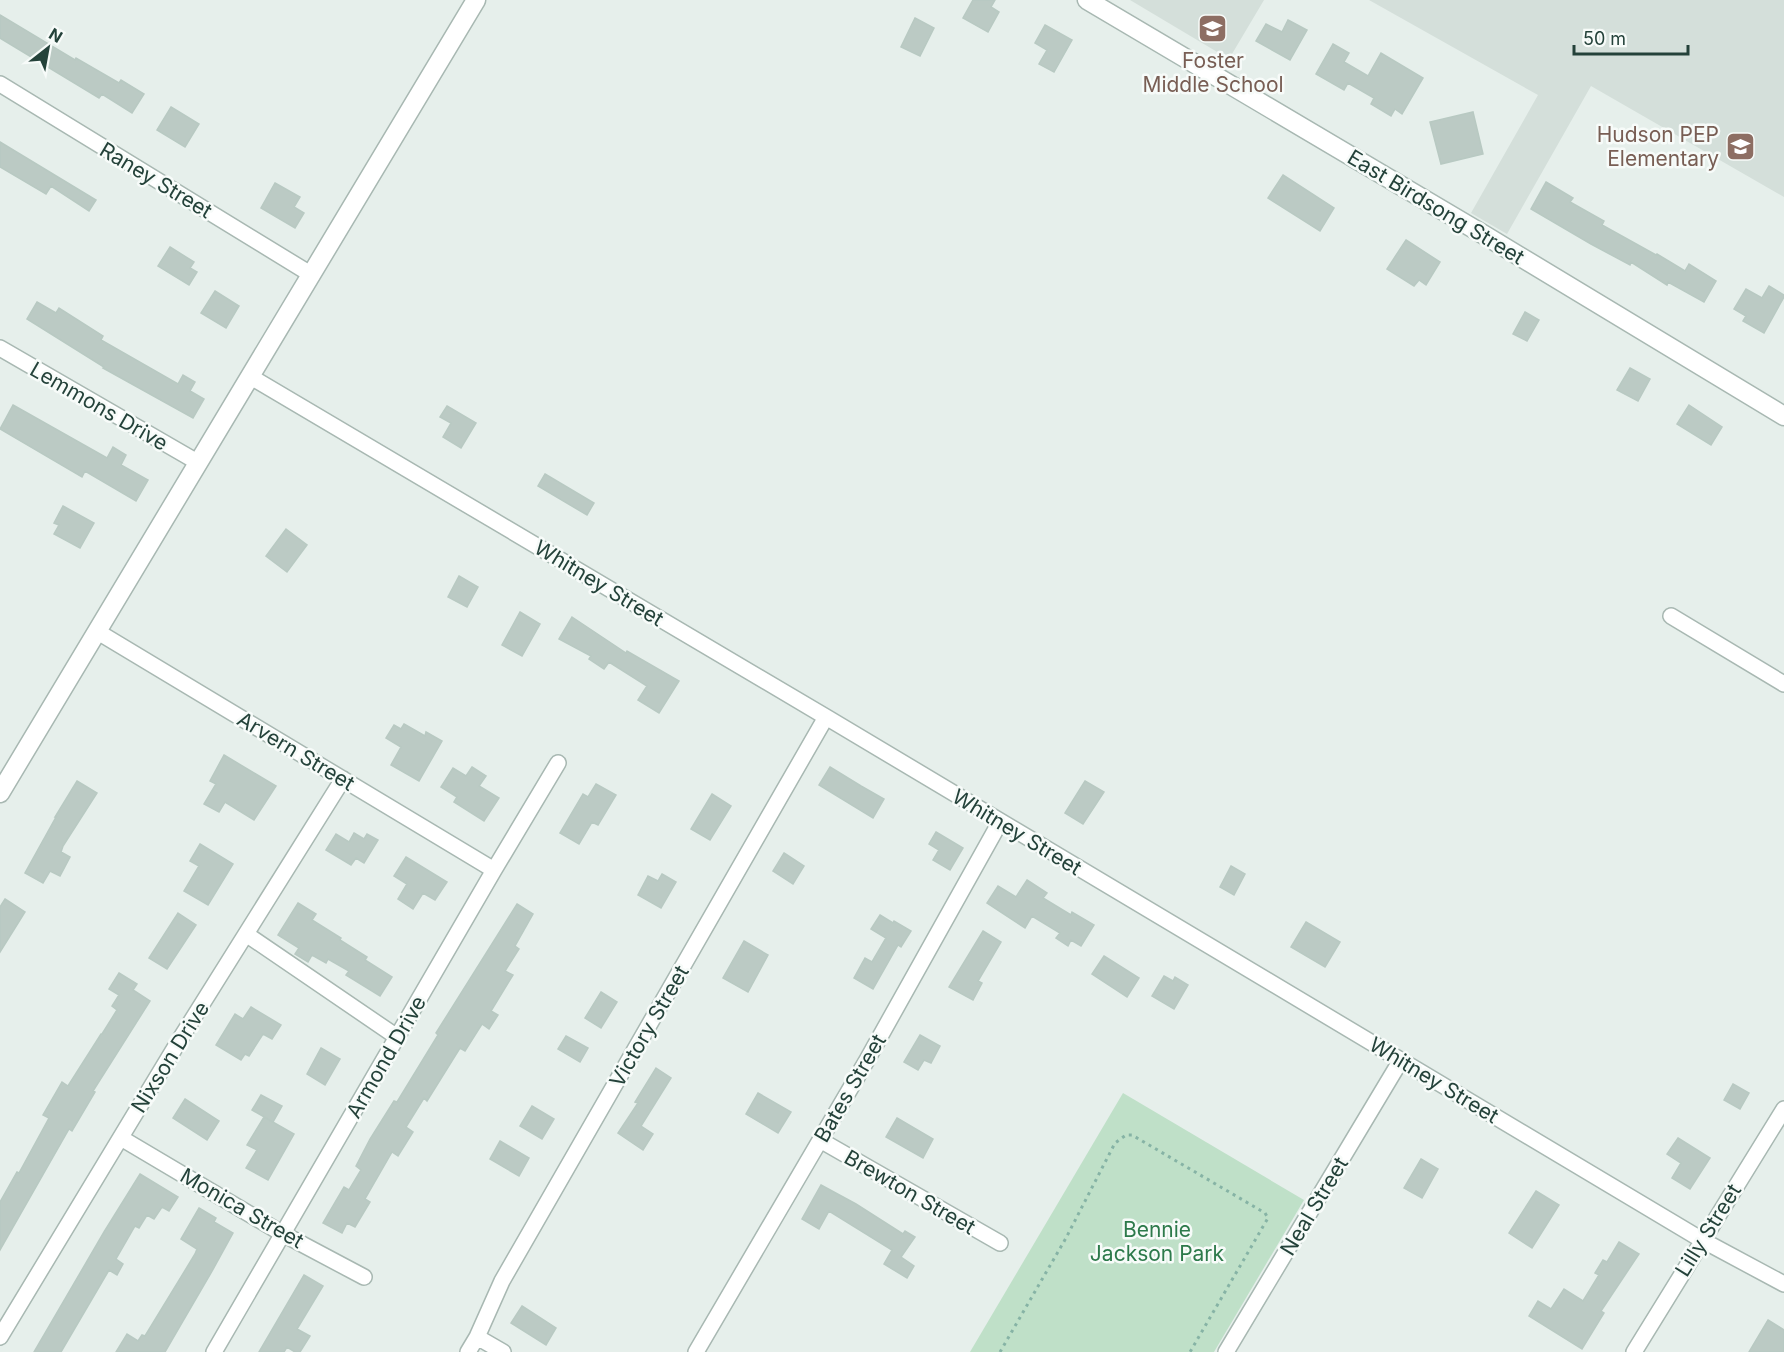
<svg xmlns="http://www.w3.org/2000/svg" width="1784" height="1352" viewBox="0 0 1784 1352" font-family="Inter,sans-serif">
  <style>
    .built { fill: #d4dfda }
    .green { fill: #bfe0c8 }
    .building { fill: #bbcac4; stroke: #b8c9c2; stroke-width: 1.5 }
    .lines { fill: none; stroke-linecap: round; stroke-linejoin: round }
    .minor-casing { stroke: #a8b8b2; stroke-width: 18 }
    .tertiary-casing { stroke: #a8b8b2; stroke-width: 21 }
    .path { stroke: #86b3a5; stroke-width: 3; stroke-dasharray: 3 4.5; stroke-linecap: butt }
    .minor { stroke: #fff; stroke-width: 15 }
    .tertiary { stroke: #fff; stroke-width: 18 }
    .labels { text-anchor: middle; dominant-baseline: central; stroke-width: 5; stroke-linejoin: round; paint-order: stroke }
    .education-label { font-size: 21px; fill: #785e54; stroke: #f7fbf9 }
    .street-label { font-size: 21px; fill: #24423a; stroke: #f7fbf9 }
    .park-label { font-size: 21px; fill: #2d7a4b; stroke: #f7fbf9 }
  </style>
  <rect width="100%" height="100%" fill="#e6efeb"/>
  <path class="built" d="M1130,0H1264L1229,59Z
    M1369,0H1784V197L1591,86L1507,234L1471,213L1538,95Z"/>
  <path class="green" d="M1123,1093L1304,1200L1214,1352H970Z"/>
  <path class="building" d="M973,0H995L991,7L999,12L988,32L963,18Z
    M0,15L75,60L76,58L119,83L121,80L144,94L132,113L102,94L99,98L0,38Z
    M915,18L934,28L920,56L901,47Z
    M1288,20L1307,30L1290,60L1256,41L1266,24L1282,32Z
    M1045,25L1072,40L1054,72L1039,64L1047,50L1035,43Z
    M1333,44L1349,53L1344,62L1368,76L1381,53L1423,78L1402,114L1395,109L1391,116L1371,104L1374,98L1348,83L1344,90L1316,74Z
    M171,107L199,124L185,147L157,130Z
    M1473,112L1483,154L1441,164L1430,122Z
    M0,142L96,200L89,211L51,186L46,194L0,167Z
    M1283,175L1334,208L1320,231L1268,198Z
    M1546,182L1573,198L1570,202L1604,221L1602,225L1656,255L1657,254L1685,271L1689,264L1716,281L1704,302L1668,282L1667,285L1631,262L1630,265L1591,244L1531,209Z
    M275,183L300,197L294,207L304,213L295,228L261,208Z
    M1406,240L1440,262L1426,285L1419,280L1414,286L1387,269Z
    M170,247L194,262L190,268L197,272L189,285L158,266Z
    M1769,286L1784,295V297L1764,333L1743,321L1746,316L1734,309L1746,289L1762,298Z
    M215,291L239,306L226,328L201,313Z
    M37,302L56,313L59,308L103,336L101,340L178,384L183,375L195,382L190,391L204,399L193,418L103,368L104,367L27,319Z
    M1525,312L1539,320L1527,341L1513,334Z
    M1630,368L1650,379L1638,401L1617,390Z
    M13,405L107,458L113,447L126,455L121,465L148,480L136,501L85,471L82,477L0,429Z
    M1689,405L1722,427L1711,445L1677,424Z
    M447,406L476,423L461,448L443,437L451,423L440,417Z
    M545,474L594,503L587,515L538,486Z
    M63,506L94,523L80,548L54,534L59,525L54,523Z
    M286,529L307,545L287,572L266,556Z
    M459,576L478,587L467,607L448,597Z
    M520,612L540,624L522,656L502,645Z
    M572,617L626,653L627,651L679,681L659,713L638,700L647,686L609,662L604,669L589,659L591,656L559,639Z
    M404,724L425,736L426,732L442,741L419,781L391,765L401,747L386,738L394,725L401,729Z
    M224,755L276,786L254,820L225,802L219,812L204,804L216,784L210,781Z
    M472,767L486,776L479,786L499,798L484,821L454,802L457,797L441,787L453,768L466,776Z
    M830,767L861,786L884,799L873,818L819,785Z
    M77,781L97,793L63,846L61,852L70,857L60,876L50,871L43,883L25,873L56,817H55Z
    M1085,781L1104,792L1083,824L1065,813Z
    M596,784L616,795L598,825L592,822L579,844L560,833L583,794L588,797Z
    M712,794L731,806L710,840L691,829Z
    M936,832L963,848L950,870L933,860L939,850L929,844Z
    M354,833L364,839L367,834L378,840L364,863L356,858L351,865L326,850L336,834L349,842Z
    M200,844L233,864L208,905L184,891L199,866L190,861Z
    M784,853L804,866L793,884L773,871Z
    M406,857L447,882L435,900L423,893L413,909L398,899L407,884L394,876Z
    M1231,866L1245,874L1234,895L1220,887Z
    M662,874L676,882L661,908L638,895L648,876L658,881Z
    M1027,880L1047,893L1043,898L1071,915L1072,912L1094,925L1081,946L1071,940L1068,946L1056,938L1060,933L1032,916L1025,928L987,903L998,886L1016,897Z
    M5,899L25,912L0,952V907Z
    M298,903L316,914L312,920L341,938L340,940L367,957L365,960L392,977L380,996L346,975L349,971L328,959L326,963L312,955L308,962L295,954L299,948L278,935Z
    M517,904L533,914L515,946L519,949L505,971L513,975L491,1011L498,1015L489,1029L482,1024L465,1051L460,1048L427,1101L424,1098L406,1127L413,1132L398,1156L392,1152L365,1199L370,1202L355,1227L347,1223L342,1233L323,1223L344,1187L349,1190L361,1170L356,1166L370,1139L394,1101L397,1102L438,1035L436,1033Z
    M178,913L196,925L167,969L149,958Z
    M880,915L893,923L894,921L911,931L901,947L898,945L873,989L854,978L865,958L872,962L886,938L871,929Z
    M1306,922L1340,942L1325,967L1291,947Z
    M983,931L1001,942L978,981L982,983L973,1000L949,987Z
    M744,941L768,955L748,992L723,978Z
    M1104,956L1139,978L1127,997L1092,974Z
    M119,973L137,984L133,990L150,1001L93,1091L95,1092L72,1131L69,1129L0,1250V1202L17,1172L19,1173L49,1118L43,1115L62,1082L68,1086L101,1034H102L117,1010L112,1006L119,995L109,989Z
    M1164,976L1173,981L1175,977L1188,985L1174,1009L1152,996Z
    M601,992L617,1002L601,1028L585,1018Z
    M251,1007L281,1025L272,1039L263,1034L249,1056L245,1054L241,1060L216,1045L235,1014L243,1019Z
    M920,1035L940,1046L931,1063L924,1060L918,1070L904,1062Z
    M566,1036L588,1048L580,1062L558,1049Z
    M321,1048L340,1059L325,1085L307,1074Z
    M656,1068L671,1078L641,1126L653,1134L643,1150L618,1133L638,1103L635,1102Z
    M1733,1084L1749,1093L1740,1109L1724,1100Z
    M758,1093L791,1112L778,1133L746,1114Z
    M261,1095L282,1106L273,1122L252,1110Z
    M185,1099L219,1121L207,1140L173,1118Z
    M532,1106L554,1119L542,1139L520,1126Z
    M264,1117L294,1134L268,1180L246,1168L257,1150L247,1145Z
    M897,1118L933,1139L923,1158L886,1137Z
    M1678,1138L1710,1158L1690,1189L1672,1178L1681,1163L1667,1154Z
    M500,1141L529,1158L519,1176L490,1159Z
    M1421,1159L1438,1169L1422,1198L1404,1188Z
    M140,1174L178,1197L169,1211L162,1207L154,1219L147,1215L139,1228L135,1226L116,1259L123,1264L117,1275L109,1270L61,1352H34L104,1232Z
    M821,1185L856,1204L903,1234L905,1231L915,1237L901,1257L914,1266L907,1278L884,1264L892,1250L829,1211L819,1229L802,1219Z
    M1536,1191L1559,1205L1532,1248L1509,1233Z
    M199,1208L216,1218L214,1222L233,1233L211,1273L165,1352H116L127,1334L138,1341L142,1335L145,1336L195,1254L197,1249L181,1239Z
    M1619,1242L1639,1254L1601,1311L1604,1313L1582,1349L1529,1316L1538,1301L1551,1309L1564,1289L1583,1301L1599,1275L1595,1273L1603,1260L1607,1262Z
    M304,1275L323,1286L297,1329L310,1336L300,1352H295L287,1347L284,1352H259Z
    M522,1306L556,1328L546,1345L511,1323Z
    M1768,1320L1784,1330V1352H1749Z"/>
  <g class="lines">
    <defs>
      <path id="minor" d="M0,84L312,275
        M0,348L199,463
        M251,377L826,717L1702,1240L1784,1284
        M1671,616L1784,684
        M98,632L494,870
        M246,934L397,1037
        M121,1138L283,1234L364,1277
        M820,1140L1000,1243
        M0,1337L182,1036L343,779
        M477,1337L503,1352
        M214,1352L494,870L558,763
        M468,1352L477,1337L502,1281L826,717
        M696,1352L867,1060L1000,822
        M1226,1352L1401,1060
        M1634,1352L1784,1109"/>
      <path id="tertiary" d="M1087,0L1486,236L1784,416
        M0,793L476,0"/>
    </defs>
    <use href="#minor" class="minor-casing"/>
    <use href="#tertiary" class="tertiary-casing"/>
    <path class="path" d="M1000,1352L1066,1238L1115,1143L1126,1135H1132L1265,1213L1268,1218L1190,1352"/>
    <use href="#minor" class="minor"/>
    <use href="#tertiary" class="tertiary"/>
  </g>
  <defs>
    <symbol id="school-square" viewBox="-11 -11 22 22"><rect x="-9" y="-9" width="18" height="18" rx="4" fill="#8d6e63" stroke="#f7fbf9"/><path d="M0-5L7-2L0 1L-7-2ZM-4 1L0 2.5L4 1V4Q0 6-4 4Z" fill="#fff"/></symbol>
  </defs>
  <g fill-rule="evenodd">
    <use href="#school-square" x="1196" y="12" width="33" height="33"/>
    <use href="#school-square" x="1724" y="130" width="33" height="33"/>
  </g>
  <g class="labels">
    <g class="education-label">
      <text x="1213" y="60">Foster<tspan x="1213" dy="24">Middle School</tspan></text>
      <text x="1719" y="134" text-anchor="end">Hudson PEP<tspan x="1719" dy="24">Elementary</tspan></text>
    </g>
    <g class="street-label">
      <text transform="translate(156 180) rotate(31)">Raney Street</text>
      <text transform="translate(1436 207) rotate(31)">East Birdsong Street</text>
      <text transform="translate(99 406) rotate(30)">Lemmons Drive</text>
      <text transform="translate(599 583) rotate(31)">Whitney Street</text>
      <text transform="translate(296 751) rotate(31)">Arvern Street</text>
      <text transform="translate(1017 832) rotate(31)">Whitney Street</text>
      <text transform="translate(649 1026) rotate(-60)">Victory Street</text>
      <text transform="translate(170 1057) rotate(-58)">Nixson Drive</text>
      <text transform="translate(386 1057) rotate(-60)">Armond Drive</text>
      <text transform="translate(1434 1080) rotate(31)">Whitney Street</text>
      <text transform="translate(850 1088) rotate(-60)">Bates Street</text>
      <text transform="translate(910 1192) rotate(30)">Brewton Street</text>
      <text transform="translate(1314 1206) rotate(-59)">Neal Street</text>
      <text transform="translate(242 1208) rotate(30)">Monica Street</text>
      <text transform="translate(1708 1230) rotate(-58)">Lilly Street</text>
    </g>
    <g class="park-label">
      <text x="1157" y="1229">Bennie<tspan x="1157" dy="24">Jackson Park</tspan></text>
    </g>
  </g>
  <g transform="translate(48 48) rotate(31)" stroke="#f7fbf9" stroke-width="4.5" paint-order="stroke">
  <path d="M0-4.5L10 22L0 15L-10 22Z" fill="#24423a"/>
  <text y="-9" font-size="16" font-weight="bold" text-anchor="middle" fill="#24423a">N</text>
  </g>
  <path d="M1574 45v9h114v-9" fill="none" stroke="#24423a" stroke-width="3"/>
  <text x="1583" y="45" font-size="18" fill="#24423a" stroke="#f7fbf9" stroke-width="4.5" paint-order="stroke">50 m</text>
</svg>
